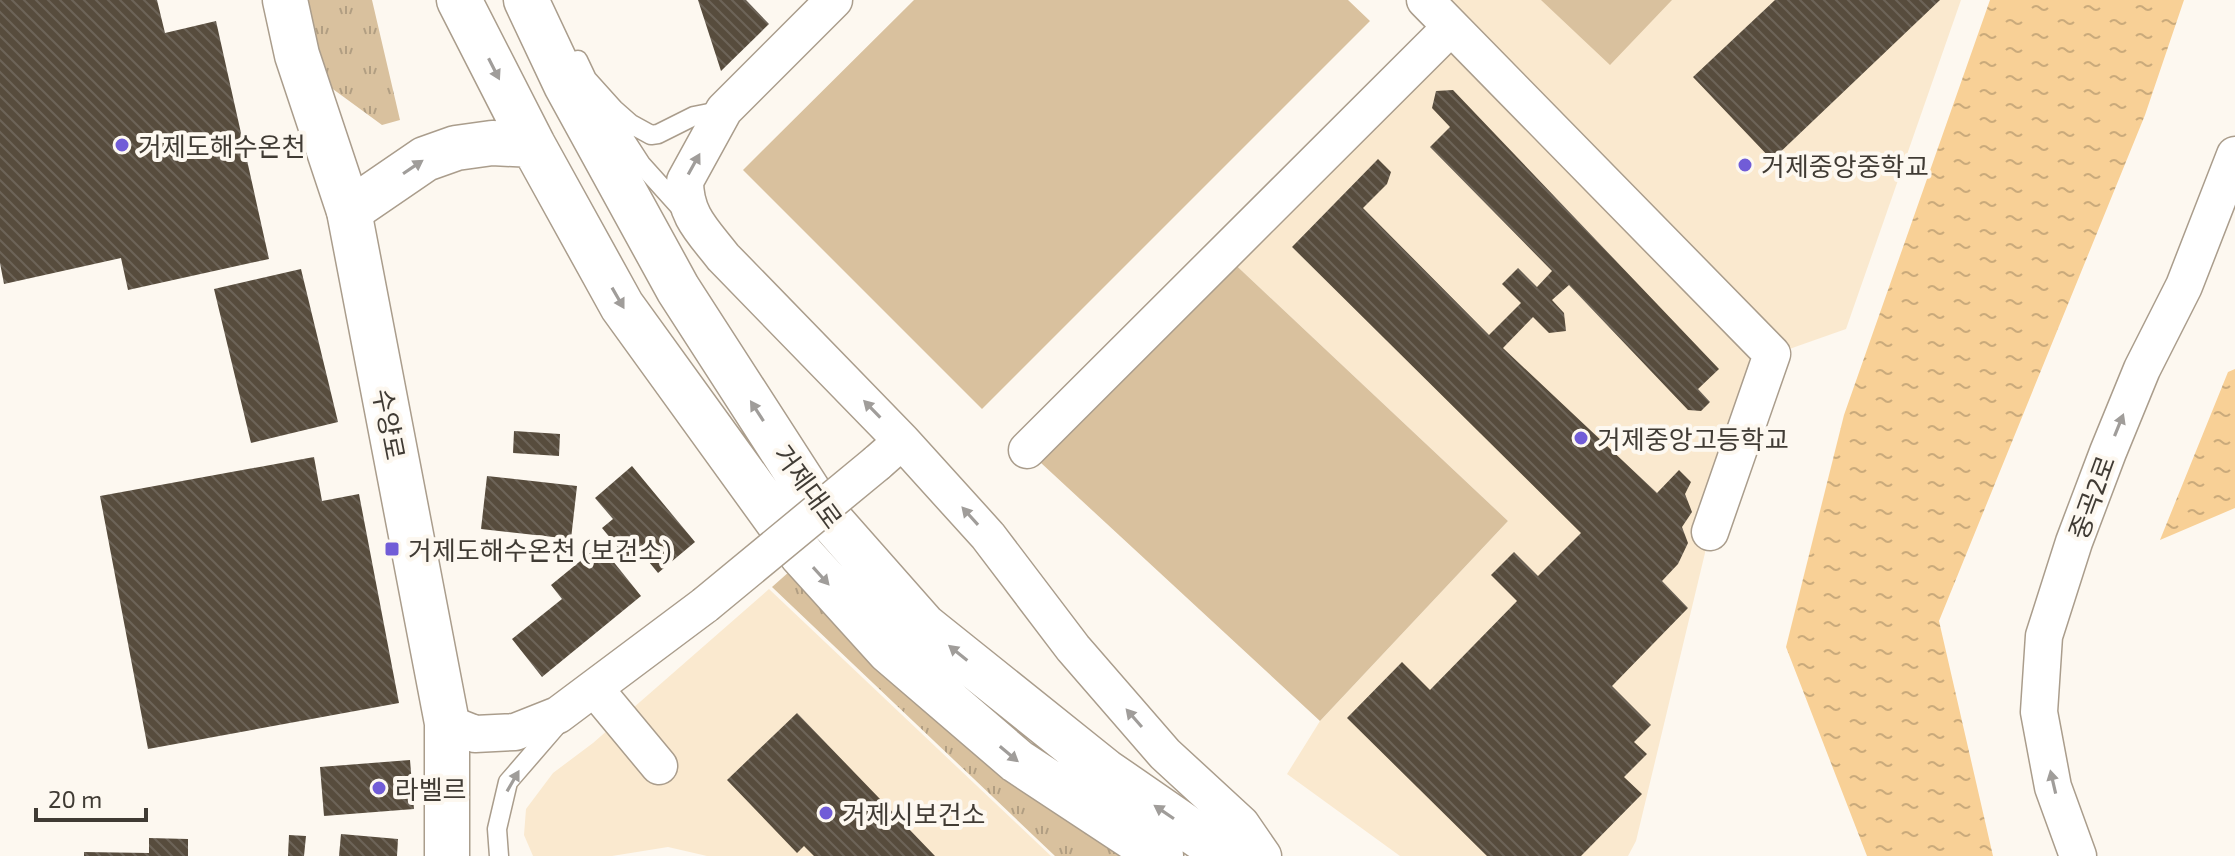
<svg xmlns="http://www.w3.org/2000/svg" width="2235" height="856" viewBox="0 0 2235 856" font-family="'Exo 2','Noto Sans KR',sans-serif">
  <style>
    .built { fill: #fae9cf }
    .grass { fill: url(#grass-tufts) }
    .park { fill: #d9c19e }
    .water { fill: url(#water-ripples) }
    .building { fill: url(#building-back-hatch) }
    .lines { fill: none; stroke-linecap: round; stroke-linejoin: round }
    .lane-casing { stroke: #aa9d8c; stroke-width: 21 }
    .street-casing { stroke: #aa9d8c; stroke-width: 39 }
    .secondary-casing { stroke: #aa9d8c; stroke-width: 47 }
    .primary-casing { stroke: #aa9d8c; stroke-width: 47 }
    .lane { stroke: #fff; stroke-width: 18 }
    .street { stroke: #fff; stroke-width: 36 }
    .secondary { stroke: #fff; stroke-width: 44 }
    .primary { stroke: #fff; stroke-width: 44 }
    .street-bridge-casing { stroke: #aa9d8c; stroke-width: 39; stroke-linecap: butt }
    .street-bridge { stroke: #fff; stroke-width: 36 }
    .oneway { fill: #a09d9a }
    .poi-dot { fill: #715cd7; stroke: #fdf8f0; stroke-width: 3 }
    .labels { text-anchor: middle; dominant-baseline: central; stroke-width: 8; stroke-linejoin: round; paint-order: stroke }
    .poi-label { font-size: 26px; fill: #403b34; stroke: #fdf8f0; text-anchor: start }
    .street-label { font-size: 26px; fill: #403b34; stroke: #fdf8f0 }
  </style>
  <defs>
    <pattern id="grass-tufts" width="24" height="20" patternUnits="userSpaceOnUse" patternTransform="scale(2)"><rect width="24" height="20" fill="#d9c19e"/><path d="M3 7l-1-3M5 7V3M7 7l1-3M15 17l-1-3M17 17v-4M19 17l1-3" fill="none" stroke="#b19e82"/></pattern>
    <pattern id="water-ripples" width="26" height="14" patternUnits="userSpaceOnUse" patternTransform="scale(2)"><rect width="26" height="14" fill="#f8d096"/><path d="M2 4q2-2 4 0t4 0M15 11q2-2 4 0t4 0" fill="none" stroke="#caaa7b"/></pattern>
    <pattern id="building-back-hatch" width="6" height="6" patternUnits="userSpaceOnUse" patternTransform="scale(2)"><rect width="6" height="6" fill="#574c3d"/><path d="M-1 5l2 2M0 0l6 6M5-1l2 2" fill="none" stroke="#6d6458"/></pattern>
  </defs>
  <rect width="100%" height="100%" fill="#fdf8f0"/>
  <path class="built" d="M1425,0H1961L1846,329L1772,355L1710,532L1636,841L1628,856H1400L1287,774L1320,721L1508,521L1224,254L1451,27Z
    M769,589L1051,856H707L668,847L612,856H533L524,835L526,809L553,773L593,743Z"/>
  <path class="grass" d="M307,0H372L400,120L382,125L326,84Z
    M799,563L1148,856H1055L772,587Z"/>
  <path class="park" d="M914,0H1348L1370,21L982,409L743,170Z
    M1541,0H1672L1610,65Z
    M1224,254L1508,521L1320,721L1027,450Z"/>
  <path class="water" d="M1990,0H2184L2145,115L1939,621L1993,856H1867L1786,647L1844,415Z
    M2235,369V508L2160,540L2228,372Z"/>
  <path class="building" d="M0,0H157L165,33L216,21L269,259L128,290L121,258L4,284L0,263Z
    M698,0H746L769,24L721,71Z
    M1775,0H1940L1772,160L1693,77Z
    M1453,90L1719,369L1698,389L1710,402L1701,411L1688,410L1569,285L1552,300L1564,313L1566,331L1549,333L1533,317L1503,348L1657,493L1679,470L1691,482L1685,494L1692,512L1682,527L1688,543L1678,564L1662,581L1688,608L1612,686L1651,725L1634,742L1647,754L1624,777L1642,794L1581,856H1487L1347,718L1402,662L1430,690L1517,601L1491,575L1514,552L1538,576L1581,533L1292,247L1378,159L1391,172L1387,184L1363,208L1489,335L1521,303L1502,284L1518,268L1537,287L1552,271L1430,147L1450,127L1432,108L1436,91Z
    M301,269L338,422L251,443L214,289Z
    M514,431L560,434L559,456L513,453Z
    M314,457L322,501L359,494L399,703L148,749L100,496Z
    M632,466L695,542L658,573L640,551L629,561L602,528L613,519L595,498Z
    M487,476L577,486L571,539L481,529Z
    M600,545L641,596L542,677L512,639L562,599L551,585Z
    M797,713L935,856H814L804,846L797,853L727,780Z
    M410,760L414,809L324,816L320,767Z
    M341,834L398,839L397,856H339Z
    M289,835L306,836L304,856H288Z
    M149,838L188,839V856H84V852L149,853Z"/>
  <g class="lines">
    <defs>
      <path id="lane" d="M578,60L587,79L614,109L631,124L651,135L658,134L694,116L724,110
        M604,107L641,164L686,214
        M499,856L497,829L508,782L559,723"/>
      <path id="street" d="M834,0L724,110L685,181C685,216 703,231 723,257L902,441L877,463
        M1425,0L1772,354L1710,532
        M902,441L988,536L1073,648L1165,754L1241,824L1263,856
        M1027,450L1451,27
        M595,689L659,766
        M447,723L475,734L515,732L558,715L705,605
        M2078,856L2053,787L2039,712L2044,636L2074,542L2108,452L2142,369L2184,286L2235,155"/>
      <path id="secondary" d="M285,0L297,55L349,211L447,723V856"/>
      <path id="primary" d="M459,0L533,145L622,306L802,555L889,651L1017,761L1161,856
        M526,0L566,85L678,289L818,506L924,626L1105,771L1228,856
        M349,211L425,159L456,148L492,143L533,145"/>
    </defs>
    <use href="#lane" class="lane-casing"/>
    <use href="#street" class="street-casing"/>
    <use href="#secondary" class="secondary-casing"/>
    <use href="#primary" class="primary-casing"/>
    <use href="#lane" class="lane"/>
    <use href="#street" class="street"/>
    <use href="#secondary" class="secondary"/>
    <use href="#primary" class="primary"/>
    <defs>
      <path id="street-bridge" d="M705,605L877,463"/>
    </defs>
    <use href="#street-bridge" class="street-bridge-casing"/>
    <use href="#street-bridge" class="street-bridge"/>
  </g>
  <defs><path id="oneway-solid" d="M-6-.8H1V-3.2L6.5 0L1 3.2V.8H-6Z" transform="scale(2)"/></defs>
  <g class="oneway">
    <use href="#oneway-solid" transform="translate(494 69) rotate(63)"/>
    <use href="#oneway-solid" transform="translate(694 164) rotate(-61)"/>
    <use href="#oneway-solid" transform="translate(413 167) rotate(-34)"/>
    <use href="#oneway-solid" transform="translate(618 298) rotate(60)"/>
    <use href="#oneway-solid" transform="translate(872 409) rotate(-134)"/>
    <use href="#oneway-solid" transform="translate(757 411) rotate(-123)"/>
    <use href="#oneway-solid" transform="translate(2119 425) rotate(-68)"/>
    <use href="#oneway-solid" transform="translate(970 516) rotate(-132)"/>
    <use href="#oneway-solid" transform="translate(821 576) rotate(48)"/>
    <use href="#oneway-solid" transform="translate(958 653) rotate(-141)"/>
    <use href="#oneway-solid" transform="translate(1134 718) rotate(-131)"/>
    <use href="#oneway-solid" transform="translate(1009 754) rotate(40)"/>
    <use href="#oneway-solid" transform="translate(513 781) rotate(-60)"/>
    <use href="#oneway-solid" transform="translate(2053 782) rotate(-103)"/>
    <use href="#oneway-solid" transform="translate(1164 812) rotate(-146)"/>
  </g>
  <g class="poi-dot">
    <circle cx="122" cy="145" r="8"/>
    <circle cx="1745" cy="165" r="8"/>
    <circle cx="1581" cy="438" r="8"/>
    <rect x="384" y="541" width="16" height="16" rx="4"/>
    <circle cx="379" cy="788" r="8"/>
    <circle cx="826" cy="813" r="8"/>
  </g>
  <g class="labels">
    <g class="poi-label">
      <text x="138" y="145">거제도해수온천</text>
      <text x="1761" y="165">거제중앙중학교</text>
      <text x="1597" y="438">거제중앙고등학교</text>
      <text x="408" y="549">거제도해수온천 (보건소)</text>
      <text x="395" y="788">라벨르</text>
      <text x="842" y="813">거제시보건소</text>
    </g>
    <g class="street-label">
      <text transform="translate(390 424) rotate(79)">수양로</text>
      <text transform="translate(809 486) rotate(54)">거제대로</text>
      <text transform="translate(2091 497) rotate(-70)">중곡2로</text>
    </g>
  </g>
  <path d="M36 808v12h110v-12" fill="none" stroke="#403b34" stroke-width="4"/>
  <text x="48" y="808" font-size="24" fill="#403b34" stroke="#fdf8f0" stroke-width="6" paint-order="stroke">20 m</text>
</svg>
